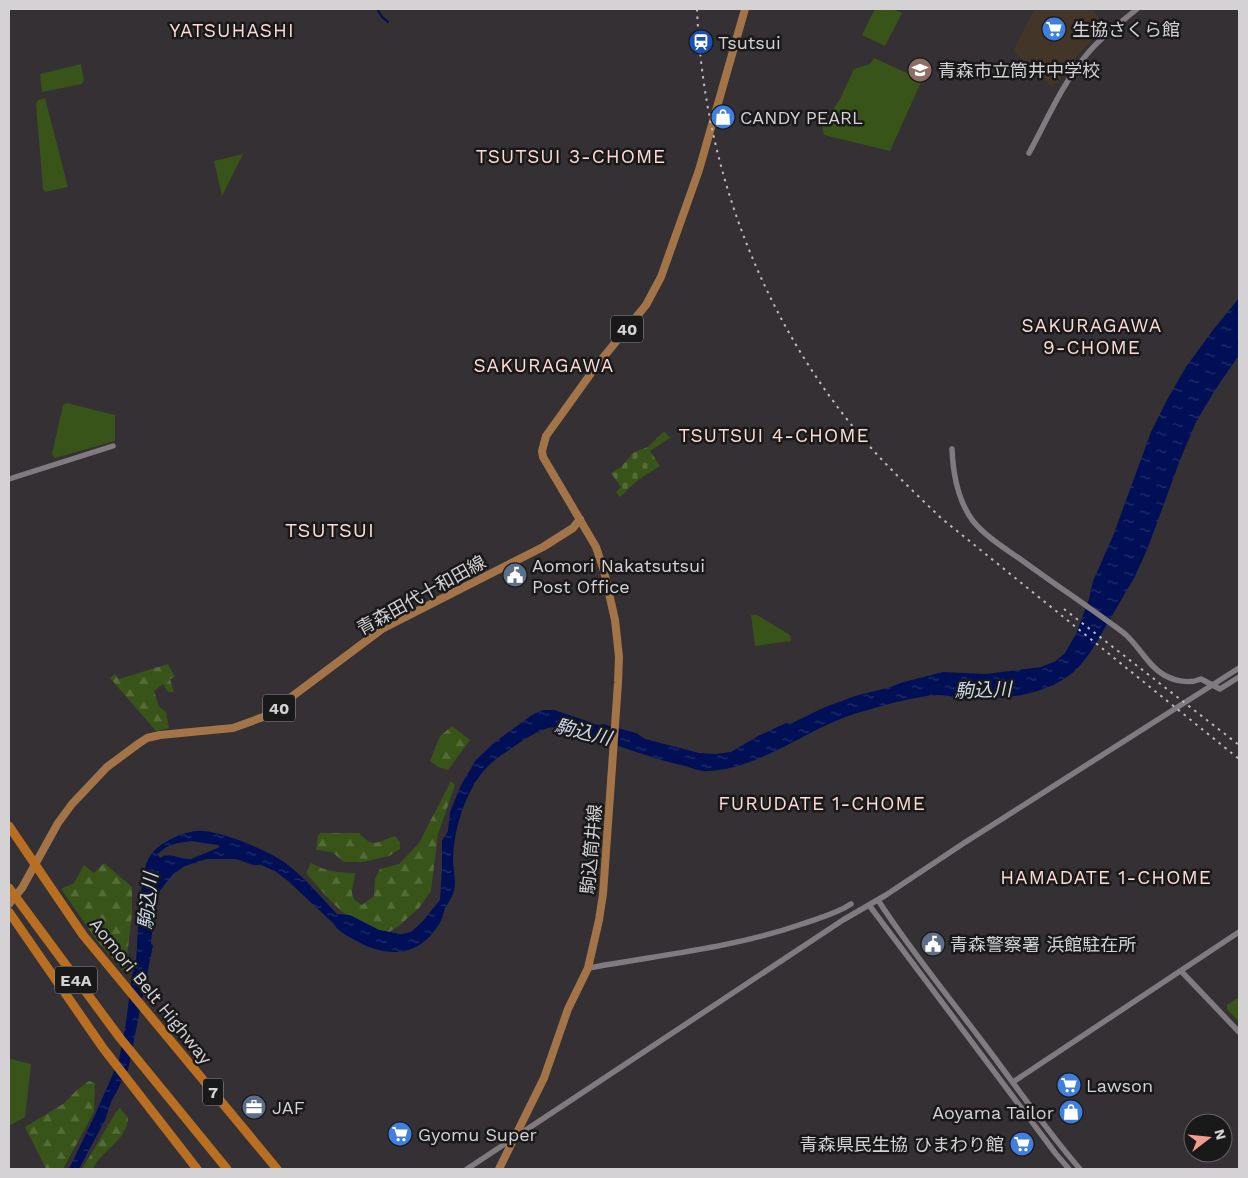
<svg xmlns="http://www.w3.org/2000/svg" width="1248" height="1178" viewBox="0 0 1248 1178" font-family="'Work Sans','Noto Sans JP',sans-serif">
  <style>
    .commercial { fill: #433628 }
    .forest { fill: url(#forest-firs) }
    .cemetery { fill: url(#cemetery-stones) }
    .green { fill: #395418 }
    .water { fill: url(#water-ripples); fill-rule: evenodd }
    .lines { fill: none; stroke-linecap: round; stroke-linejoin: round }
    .stream { stroke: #000f56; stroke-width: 2 }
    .minor { stroke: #807b80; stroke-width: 5.5 }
    .major { stroke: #a27448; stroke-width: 8 }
    .highway { stroke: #b96f22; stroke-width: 9 }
    .rail { stroke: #bebcbf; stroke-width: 2; stroke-dasharray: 2.5 5; stroke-linecap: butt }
    .labels { text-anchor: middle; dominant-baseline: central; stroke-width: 5; stroke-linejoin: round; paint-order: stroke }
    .shield { fill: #1a191a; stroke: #9c9a9d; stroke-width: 1 }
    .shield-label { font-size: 16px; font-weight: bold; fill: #d4d2d5 }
    .poi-label { font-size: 18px; fill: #d4d2d5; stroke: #1a191a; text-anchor: start }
    .street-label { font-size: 18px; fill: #d4d2d5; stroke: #1a191a }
    .neighbourhood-label { font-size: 19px; letter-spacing: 1px; fill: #fedbd6; stroke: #1a191a }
    .water-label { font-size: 19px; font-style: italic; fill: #cdd8ed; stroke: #1a191a }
    .quarter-label { font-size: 20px; letter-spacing: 1px; fill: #fedbd6; stroke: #1a191a }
  </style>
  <defs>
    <pattern id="forest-firs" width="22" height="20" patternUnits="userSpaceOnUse" patternTransform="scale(1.25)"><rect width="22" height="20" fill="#395418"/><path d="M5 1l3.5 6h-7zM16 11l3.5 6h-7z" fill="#556c39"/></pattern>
    <pattern id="cemetery-stones" width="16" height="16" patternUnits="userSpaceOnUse" patternTransform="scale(1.25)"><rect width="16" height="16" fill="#395418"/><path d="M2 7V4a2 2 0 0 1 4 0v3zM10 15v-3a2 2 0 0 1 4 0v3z" fill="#556c39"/></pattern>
    <pattern id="water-ripples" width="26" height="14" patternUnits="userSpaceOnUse" patternTransform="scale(1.25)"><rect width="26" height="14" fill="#000f56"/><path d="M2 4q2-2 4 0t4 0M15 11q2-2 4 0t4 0" fill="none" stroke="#24316d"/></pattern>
  </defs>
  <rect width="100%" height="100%" fill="#343034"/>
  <path class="commercial" d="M1035,9H1092L1104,24L1102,28L1071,63L1055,86L1052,87L1013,51Z"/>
  <path class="forest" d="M168,664L175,677L170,679L174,692H168L163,684L154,691L159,707L166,712L169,728L156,731L110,678L115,674L119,679Z
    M452,726L470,740L448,770L438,767L430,761L440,736Z
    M451,781L455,785L438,834L431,891L419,908L400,925L386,934C349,926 330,900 306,873L311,863C325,871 339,873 355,873C355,887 345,896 362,905L374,896L375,879L380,869L399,864L419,843Z
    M320,833H359C374,849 376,842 395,836L400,842V849L389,856L363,862H344L332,852L316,850L318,836Z
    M104,863L132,887V915L125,972L98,942L61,889L74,883L84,865L94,873Z
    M89,1081L95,1083L94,1112L63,1169H46L25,1127L63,1104L77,1090Z
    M120,1108L128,1118C127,1141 101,1150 93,1169H82L116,1112Z"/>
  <path class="cemetery" d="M664,431L670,438L650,451L660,466L638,480L620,497L616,492L621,487L611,473L621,467L634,452L648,447Z"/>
  <path class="green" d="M875,9H893L902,13L885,46L862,35Z
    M874,58L922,80L890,151L824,135L822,125L840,99L854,69L870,64Z
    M81,64L84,80L82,84L42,92L40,74Z
    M45,98L68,187L45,192L43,189L36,104L38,100Z
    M243,154L222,196L214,161Z
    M67,403L115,415V441L55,458L52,454L63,405Z
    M751,615H757L790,635L791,641L755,646Z
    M1239,997V1022L1227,1009V1005Z
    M11,1059L31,1064L25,1117L9,1126V1065Z"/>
  <path class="water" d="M1239,298V355L1215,390L1196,422L1180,460L1147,550L1134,578L1093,648C1087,657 1080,667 1071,674C1043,696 1001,700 967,698C957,698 947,695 938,695C910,697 881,706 854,714C807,729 759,769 708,771C701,772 692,768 685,766C652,759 621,746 589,736C578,731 560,725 548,728C534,732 518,744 506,752C497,758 488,765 481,774C464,797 454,830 453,859C453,871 458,884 452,896C450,901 447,904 445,908C443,914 442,921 438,926C416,960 382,957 351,938C344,934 337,930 333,923L288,881L275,871L261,865H253L236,859H207L185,866L173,874L159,892L154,919L155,926L152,933L151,944L153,945L128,1070L111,1102L105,1120L79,1169H69L95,1115L119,1060L126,1022L132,975L136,965C138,943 139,871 150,856C159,842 188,829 204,831C225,833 261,848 279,859C297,869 322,898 337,914L350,915L379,930L401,934L411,932L423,921L440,900L442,869V841L448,831L450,812L461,785L476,760L495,742L532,715L543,710H554L599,725L603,724L636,733L645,739L699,753L715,754L731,752L758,736L786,723H792L823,708L855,696L891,687L900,683L943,672L986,674L1041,667L1056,661L1065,653L1076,634L1089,599L1093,581L1113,536L1151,432L1168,398L1186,367L1213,330ZM191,841L218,845L220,847L191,859C179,860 170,851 160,858L158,854C167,844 178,843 191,841Z"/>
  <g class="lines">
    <path class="stream" d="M377,9L382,17L388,22"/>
    <path class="minor" d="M1029,153C1047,120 1063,82 1088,53C1102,36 1120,23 1137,9
      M952,449C953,473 958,501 973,521C986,537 1006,549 1023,561C1057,586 1092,609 1125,634C1139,646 1148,666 1164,675C1175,681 1189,684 1201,679L1220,689L1239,677
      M9,479L113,446
      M878,900C910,950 949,997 985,1045C1016,1086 1046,1130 1080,1169
      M869,905L1056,1154L1069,1169
      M588,968C659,955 733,948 802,924C819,918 836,914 851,904
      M1181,971L1239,1032
      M1013,1082L1239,932
      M467,1169L843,920L886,895L964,843L1239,668"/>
    <path class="major" d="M9,904L22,888L58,823L72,804L107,767L138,744L147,738L160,735L233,728L266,716L382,629L543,547L573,528L580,519
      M499,1169L544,1078L568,1009L588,968L599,920L603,894L618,683L619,657L615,620L604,571L596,547L543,457L542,451L546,436L597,365L646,305L661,277L699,170L745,9"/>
    <path class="highway" d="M9,826L83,935L277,1169
      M9,888L120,1038L227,1169
      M9,912L103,1048L197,1169"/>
    <path class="rail" d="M697,9C703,162 760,316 859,434C884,464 913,491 941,518L1239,759
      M1064,609L1239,745"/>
  </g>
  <defs>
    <symbol id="supermarket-disc" viewBox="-11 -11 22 22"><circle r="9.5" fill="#3f7fe0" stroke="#1a191a"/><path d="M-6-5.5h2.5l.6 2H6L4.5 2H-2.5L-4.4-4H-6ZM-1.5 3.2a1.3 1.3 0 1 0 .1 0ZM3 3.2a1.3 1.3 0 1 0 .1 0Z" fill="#fff"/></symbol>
    <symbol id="station-disc" viewBox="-11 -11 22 22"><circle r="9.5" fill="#1a4fb4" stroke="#1a191a"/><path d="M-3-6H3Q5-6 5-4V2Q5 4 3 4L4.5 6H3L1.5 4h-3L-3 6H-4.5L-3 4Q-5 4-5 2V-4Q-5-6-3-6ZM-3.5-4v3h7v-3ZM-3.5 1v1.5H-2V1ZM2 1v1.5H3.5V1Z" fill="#fff"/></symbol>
    <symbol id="school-disc" viewBox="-11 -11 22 22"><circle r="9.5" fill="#8d6e63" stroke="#1a191a"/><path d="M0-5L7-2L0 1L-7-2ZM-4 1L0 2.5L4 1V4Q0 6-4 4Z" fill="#fff"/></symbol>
    <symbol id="shop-disc" viewBox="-11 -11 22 22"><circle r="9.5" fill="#3f7fe0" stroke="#1a191a"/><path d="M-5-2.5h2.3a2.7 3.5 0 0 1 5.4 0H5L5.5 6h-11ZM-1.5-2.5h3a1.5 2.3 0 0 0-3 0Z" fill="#fff"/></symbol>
    <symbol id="civic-disc" viewBox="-11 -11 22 22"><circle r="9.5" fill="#5c6f8a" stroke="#1a191a"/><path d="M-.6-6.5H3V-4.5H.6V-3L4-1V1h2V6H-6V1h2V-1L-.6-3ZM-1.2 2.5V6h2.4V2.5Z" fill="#fff"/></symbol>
    <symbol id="office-disc" viewBox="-11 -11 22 22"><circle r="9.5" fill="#5c6f8a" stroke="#1a191a"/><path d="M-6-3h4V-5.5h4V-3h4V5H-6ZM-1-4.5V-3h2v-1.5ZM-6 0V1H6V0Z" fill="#fff"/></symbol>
  </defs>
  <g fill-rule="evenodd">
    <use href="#supermarket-disc" x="1040" y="15" width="28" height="28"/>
    <use href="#station-disc" x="687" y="28" width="28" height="28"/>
    <use href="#school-disc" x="906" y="56" width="28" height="28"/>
    <use href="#shop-disc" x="709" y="103" width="28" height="28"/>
    <use href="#civic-disc" x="501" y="561" width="28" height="28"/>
    <use href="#civic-disc" x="919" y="930" width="28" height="28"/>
    <use href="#supermarket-disc" x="1055" y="1071" width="28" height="28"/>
    <use href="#office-disc" x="240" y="1093" width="28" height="28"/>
    <use href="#shop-disc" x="1057" y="1098" width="28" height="28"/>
    <use href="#supermarket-disc" x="386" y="1120" width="28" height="28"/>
    <use href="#supermarket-disc" x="1008" y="1130" width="28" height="28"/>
  </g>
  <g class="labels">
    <g class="shield">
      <rect x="611" y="315.5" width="32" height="27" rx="4"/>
      <rect x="263" y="694.5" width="32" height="27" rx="4"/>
      <rect x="55" y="966.5" width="42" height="27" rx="4"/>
      <rect x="203" y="1078.5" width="20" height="27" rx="4"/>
    </g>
    <g class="shield-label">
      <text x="627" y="329">40</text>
      <text x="279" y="708">40</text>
      <text x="76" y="980">E4A</text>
      <text x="213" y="1092">7</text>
    </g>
    <g class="poi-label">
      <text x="1072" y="29">生協さくら館</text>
      <text x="718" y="42">Tsutsui</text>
      <text x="938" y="70">青森市立筒井中学校</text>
      <text x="740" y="117">CANDY PEARL</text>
      <text x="532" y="565">Aomori Nakatsutsui<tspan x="532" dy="21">Post Office</tspan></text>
      <text x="950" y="944">青森警察署 浜館駐在所</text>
      <text x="1086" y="1085">Lawson</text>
      <text x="272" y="1107">JAF</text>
      <text x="1054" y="1112" text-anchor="end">Aoyama Tailor</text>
      <text x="418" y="1134">Gyomu Super</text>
      <text x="1004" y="1144" text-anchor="end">青森県民生協 ひまわり館</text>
    </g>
    <g class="street-label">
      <text transform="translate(421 595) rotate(-29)">青森田代十和田線</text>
      <text transform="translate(591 849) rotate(-85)">駒込筒井線</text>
      <text transform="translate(151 991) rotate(51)">Aomori Belt Highway</text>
    </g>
    <g class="neighbourhood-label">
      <text x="232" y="30">YATSUHASHI</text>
      <text x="571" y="156">TSUTSUI 3-CHOME</text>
      <text x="1092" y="325">SAKURAGAWA<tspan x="1092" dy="22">9-CHOME</tspan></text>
      <text x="544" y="365">SAKURAGAWA</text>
      <text x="774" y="435">TSUTSUI 4-CHOME</text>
      <text x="822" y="803">FURUDATE 1-CHOME</text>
      <text x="1106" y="877">HAMADATE 1-CHOME</text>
    </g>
    <g class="water-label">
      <text transform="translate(983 690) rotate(-2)">駒込川</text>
      <text transform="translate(583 732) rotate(14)">駒込川</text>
      <text transform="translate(148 901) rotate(-84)">駒込川</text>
    </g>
    <g class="quarter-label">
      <text x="330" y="530">TSUTSUI</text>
    </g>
  </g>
  <rect width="1248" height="1178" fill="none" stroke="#d4d2d5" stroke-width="20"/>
  <g transform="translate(1208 1138) rotate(74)"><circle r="24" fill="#1a191a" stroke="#646365"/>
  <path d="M0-4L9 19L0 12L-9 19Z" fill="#f59c92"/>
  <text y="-8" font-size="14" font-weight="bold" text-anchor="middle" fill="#d4d2d5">N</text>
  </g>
</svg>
